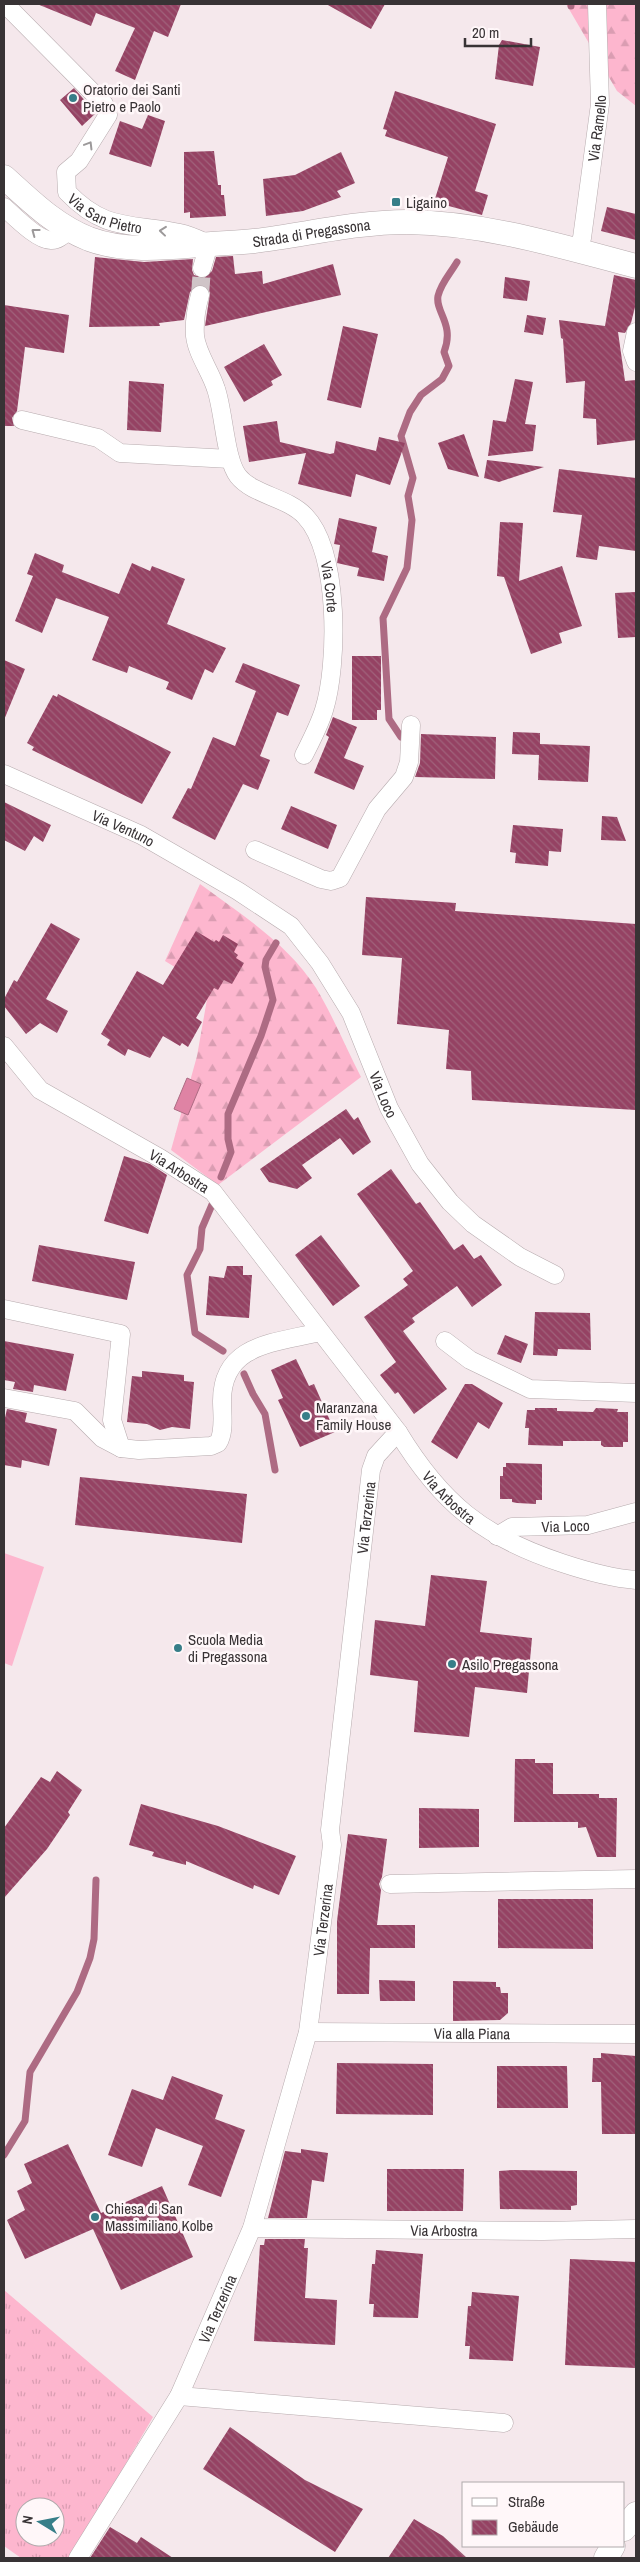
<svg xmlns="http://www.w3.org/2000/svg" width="640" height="2562" viewBox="0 0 640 2562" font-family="'Archivo Narrow',sans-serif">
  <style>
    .grass { fill: url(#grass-tufts); fill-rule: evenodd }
    .forest { fill: url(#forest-firs) }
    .green { fill: #fdb6ce }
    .water { fill: #df83a4; stroke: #ad6b83 }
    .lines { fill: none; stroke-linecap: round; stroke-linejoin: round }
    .stream { stroke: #ad6b83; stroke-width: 7 }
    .building { fill: url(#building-back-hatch) }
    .street-tunnel { stroke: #cfc4c7; stroke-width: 18; stroke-dasharray: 18 9; stroke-linecap: butt }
    .street-casing { stroke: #b7abae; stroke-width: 19 }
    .secondary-casing { stroke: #b7abae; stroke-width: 25 }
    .street { stroke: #fff; stroke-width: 18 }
    .secondary { stroke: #fff; stroke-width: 24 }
    .oneway { stroke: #9c999a }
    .poi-dot { fill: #377e88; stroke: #fff7f9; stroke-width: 2 }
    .labels { text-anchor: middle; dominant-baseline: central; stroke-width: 5; stroke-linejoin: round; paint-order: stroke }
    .poi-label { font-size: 15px; fill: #383335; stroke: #fff7f9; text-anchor: start }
    .street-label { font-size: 15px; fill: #383335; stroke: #fff7f9 }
  </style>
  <defs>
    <pattern id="grass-tufts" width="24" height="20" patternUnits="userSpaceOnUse" patternTransform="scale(1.25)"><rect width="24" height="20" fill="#fdb6ce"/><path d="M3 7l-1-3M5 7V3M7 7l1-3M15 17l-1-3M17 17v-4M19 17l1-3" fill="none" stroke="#da9db2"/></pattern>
    <pattern id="forest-firs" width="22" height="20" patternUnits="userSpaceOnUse" patternTransform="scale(1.25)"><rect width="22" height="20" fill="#fdb6ce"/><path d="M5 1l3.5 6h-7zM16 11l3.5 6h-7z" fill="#da9db2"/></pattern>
    <pattern id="building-back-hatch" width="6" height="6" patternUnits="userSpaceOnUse" patternTransform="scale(1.25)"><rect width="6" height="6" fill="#954263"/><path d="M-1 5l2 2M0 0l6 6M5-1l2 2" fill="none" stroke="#a0627b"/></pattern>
  </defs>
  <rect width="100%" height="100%" fill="#f5e8ec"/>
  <path class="grass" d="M4,2290L153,2417L71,2558H21L4,2546ZM25,2507H55V2537H25Z"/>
  <path class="forest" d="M566,4H636V106L617,91Z
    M200,884C241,914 289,945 316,988C333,1016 346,1048 361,1077L218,1185L171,1150L197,1056L209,988L165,961Z"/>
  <path class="green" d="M4,1553L44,1567L12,1666L4,1663Z"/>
  <path class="water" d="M187,1078L201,1084L188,1115L174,1109Z"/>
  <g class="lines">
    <path class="stream" d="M571,4V6
      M401,737L389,719L383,618L407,568L412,520L408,496L413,478L401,436L410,412L421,395L442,379L449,366L444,352C455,324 435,312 438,296C441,283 450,274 457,262
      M221,1177L231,1152L228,1139V1114L261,1036L273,1000L265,967L266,960L276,943
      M214,1200L202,1228L200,1249L187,1275L195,1333L223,1351
      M244,1374L253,1394L265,1414L275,1470
      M4,2155L25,2121L30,2072L77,1992L90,1958L94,1939L96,1880"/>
  </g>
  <path class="building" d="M37,4H181L168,37L154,31L135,80L115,71L135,28L96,13L91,26Z
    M326,4H385L371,29Z
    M502,40L540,47L533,86L495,79L499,45Z
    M74,88L96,113L82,126L60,100Z
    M395,91L496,124L475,191L488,195L482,215L434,202L448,157L385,136L387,130L383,129Z
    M148,115L165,121L151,167L109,154L120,121L142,129Z
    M214,151L218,185H221V195H224L226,216L190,218V212L184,213V152Z
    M341,152L355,183L337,191L341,197L303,211L266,216L263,179L295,175Z
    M607,207L636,214V240L601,231Z
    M233,256L235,274L262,271L263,284L333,264L341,295L205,326L210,293L207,287L198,285L190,292L184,320L159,323L160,326L89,327L95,257L144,262L193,259L192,270L194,275L204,278L212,271L216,257Z
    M614,275L636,280V303L631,323L625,333L618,332L625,381L636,380V440L597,445L596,419L583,418L585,381L566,383L563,339L561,338L559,320L605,326Z
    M505,277L530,281L527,301L503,298Z
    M4,305L69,315L64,353L25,347L17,411L12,418L14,426H4Z
    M527,315L546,318L543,335L524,332Z
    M343,326L378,334L361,408L327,400Z
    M264,344L282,375L271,381L273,385L244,402L224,367Z
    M515,379L533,382L525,424L536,425L533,451L488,456L493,420L506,422Z
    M129,381L164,384L161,432L127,430Z
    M277,421L280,442L330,454L334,453L336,441L376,451L379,437L405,443L390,485L356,474L351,497L298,484L306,453L249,462L243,426Z
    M464,434L479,477L448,469L438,443Z
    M487,460L544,467L499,482L484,478Z
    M559,469L636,478V551L599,546L597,560L576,557L582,515L553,512Z
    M339,518L377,527L372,552L388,556L384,581L357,576L359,568L337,563L340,545L334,544Z
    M500,522L523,523L519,581L562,566L582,626L559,633L562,643L531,654L504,577L497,576Z
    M35,553L64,565L62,572L119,594L132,563L150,571L152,566L185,579L167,624L226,648L213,673L205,669L192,700L166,689L169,682L129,666L127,673L92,660L109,617L56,598L42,633L15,621L33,576L27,574Z
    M636,592V637L618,638L615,593Z
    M352,656H381V710H377V720H352Z
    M4,660L25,669L4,720Z
    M243,663L300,685L288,716L277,712L260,756L270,760L258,790L243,784L215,840L172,818L188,788L191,789L213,737L235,746L256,691L235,682Z
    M58,694L171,752L142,804L32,750L34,747L27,743L53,695L57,697Z
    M333,717L357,727L344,758L364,766L354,790L314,773L329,737L326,735Z
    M513,732L540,733V744L590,746L588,782L538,780L539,755L512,754Z
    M421,734L496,737L495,779L415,777L420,763Z
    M4,802L51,825L43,842L34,836L25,851L4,840Z
    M291,806L337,825L328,849L281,829Z
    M602,816L617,817L626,841L601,840Z
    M513,825L563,829L561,852L549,851L548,866L515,863L516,853L510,852Z
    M366,897L456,903L455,911L636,924V1110L472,1100L471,1071L446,1069L449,1030L397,1024L402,958L362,955Z
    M51,923L80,939L46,999L68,1011L57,1033L40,1023L26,1034L4,1006V999L14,980L17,982Z
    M196,931L214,942L216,940L219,942L223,935L238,944L234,952L238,955L236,958L244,963L232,984L224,980L218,990L214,988L196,1018L202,1022L188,1047L182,1043L180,1046L163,1036L150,1058L128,1049L125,1056L107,1045L110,1040L101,1034L137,971L163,985Z
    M346,1109L354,1120L358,1117L371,1142L353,1155L340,1138L302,1165L312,1178L297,1189L269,1182L260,1169Z
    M124,1156L150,1164L167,1175L148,1234L104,1221Z
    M391,1169L416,1204L420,1202L454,1250L463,1244L474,1259L481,1255L502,1285L472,1307L457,1286L412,1318L415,1322L403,1331L447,1389L414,1414L398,1392L395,1394L380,1375L396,1362L364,1317L408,1285L403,1279L413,1271L357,1194Z
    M321,1235L360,1286L333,1306L295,1255Z
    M39,1245L135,1262L127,1300L32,1281Z
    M227,1266H243V1275H252L249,1318L206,1315L209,1276L224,1278Z
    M535,1312L590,1313L591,1350L558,1349L557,1356L533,1355Z
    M505,1335L528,1344L521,1363L497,1354Z
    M4,1341L74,1354L66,1391L34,1385L33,1392L13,1389L15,1382L4,1380Z
    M296,1359L309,1386L314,1384L335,1432L300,1447L278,1400L283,1398L271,1370Z
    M142,1371L184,1375V1381L194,1382L190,1429L172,1427L160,1430L147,1424L127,1422L132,1376L142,1377Z
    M465,1384H472L503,1403L489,1429L478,1422L457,1459L431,1442Z
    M535,1408H557V1411L593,1412L596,1408L618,1409L617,1412H628V1442H623V1447H604L601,1445V1441H563V1446L528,1445L529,1428H525L527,1410H535Z
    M7,1409L27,1413L25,1422L57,1429L49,1466L22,1460L21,1468L4,1465V1422Z
    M506,1463L542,1464V1500H536V1504L517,1503L512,1502V1499H500V1476H503V1467H506Z
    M80,1477L247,1494L242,1543L75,1525Z
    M431,1575L487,1581L480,1632L532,1638L527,1693L475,1687L469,1737L414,1732L418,1681L370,1675L375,1620L425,1626Z
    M515,1759H535V1763H553V1794H599V1798H617L616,1857H597L586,1827L578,1828V1822H514Z
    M57,1771L82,1790L68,1812L70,1815L47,1849L4,1898V1828L41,1777L50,1782Z
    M141,1804L218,1826L296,1856L279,1895L254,1885L253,1889L186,1861V1865L152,1856L154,1852L129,1845Z
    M419,1808L479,1809V1847L419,1848Z
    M348,1834L387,1839L382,1877L379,1884L381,1890L377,1925H415V1948H370L369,1994H337V1921Z
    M498,1899H593V1949L498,1948Z
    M379,1980L415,1981V2001H380Z
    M453,1981L496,1982V1987H500L501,1993H508V2013L500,2020L453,2021Z
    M601,2053L636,2056V2134H602L601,2082H592L593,2058H601Z
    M337,2063L433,2064V2115L336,2114Z
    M497,2066H567L568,2108H497Z
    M172,2076L223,2095L215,2119L245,2130L221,2197L188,2185L203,2146L156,2128L142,2167L108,2155L132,2089L163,2100Z
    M68,2144L101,2213L162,2186L193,2257L121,2290L93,2229L25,2259L7,2220L25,2210L17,2191L32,2183L24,2164Z
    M301,2149L328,2153L324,2182L312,2180L307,2218H268L285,2151L301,2153Z
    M387,2169H464L463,2211H387Z
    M513,2170L577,2171V2205L571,2206V2210L500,2209L499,2171Z
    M265,2239H305L304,2248H308L305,2298L337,2300L335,2345L254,2341L260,2245H264Z
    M376,2250L423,2254L418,2318L373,2317L374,2304H369L372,2264H375Z
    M570,2259L636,2262V2368L565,2365Z
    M472,2292L519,2296L513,2361L469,2359L470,2346H465L468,2306H471Z
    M230,2427L305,2480L363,2509L335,2552L203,2469Z
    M414,2519L443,2536L467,2558H388Z
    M110,2527L137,2543L141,2537L173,2558H90Z"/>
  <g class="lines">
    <path class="street-tunnel" d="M200,295L202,268"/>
    <defs>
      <g id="street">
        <path id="s1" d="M5,4L104,104L108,115L79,161L66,172L67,192C105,232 132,223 180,233C190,235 200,240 209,244L202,268"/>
        <path d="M4,207C14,216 39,242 52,240C59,240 64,234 69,230"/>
        <path id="s2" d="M576,251L582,238L600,104L597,4"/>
        <path id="s3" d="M200,295C196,309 194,322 195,336C197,354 211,372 216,389C224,412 225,459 238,476C253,495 287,497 305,516C340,552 338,666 324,710C319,726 311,741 304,755"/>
        <path d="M636,332L632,351L636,362"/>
        <path d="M22,420L98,438L120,453L230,459"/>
        <path id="s4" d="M4,774L141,835L238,891L291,926L320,963L351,1013L389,1108L420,1164L450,1202L473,1224L520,1257L555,1275"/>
        <path d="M255,850L321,879L331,881L340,878L377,809L404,777L409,762L411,725"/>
        <path id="s5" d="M4,1046L40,1090L160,1158L213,1192L398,1432C441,1503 483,1537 562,1563C586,1571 611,1578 636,1580"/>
        <path d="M4,1309L121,1334L112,1420L121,1448"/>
        <path d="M445,1341L470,1360L530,1389L636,1393"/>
        <path d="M4,1398L75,1411L102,1438L121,1448L139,1450L211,1446L218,1443C225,1432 222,1414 222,1401C222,1343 276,1343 320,1332"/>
        <path id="s6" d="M497,1536L512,1527L588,1525L636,1512"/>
        <path d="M390,1884L636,1879"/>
        <path id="s7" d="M308,2032L636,2034"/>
        <path id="s8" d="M252,2228L543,2231L636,2229"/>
        <path d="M179,2396L504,2423"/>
        <path id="s9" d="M78,2558L179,2396L189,2373L252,2228L308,2032L332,1845L330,1830L371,1470L376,1456L398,1432"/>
      </g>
      <g id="secondary">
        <path id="s10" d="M4,177C31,201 54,225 89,239C124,252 164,248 201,245C218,243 236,243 254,241C305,235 355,222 407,222C486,223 560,246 636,266"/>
        <path d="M624,2529L636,2514"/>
        <path d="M606,2558L613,2546"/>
      </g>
    </defs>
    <use href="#street" class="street-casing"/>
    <use href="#secondary" class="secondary-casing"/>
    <use href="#street" class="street"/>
    <use href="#secondary" class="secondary"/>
  </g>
  <defs><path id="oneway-chevron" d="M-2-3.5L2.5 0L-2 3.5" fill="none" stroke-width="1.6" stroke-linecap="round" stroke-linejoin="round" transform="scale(1.25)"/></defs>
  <g class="oneway">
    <use href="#oneway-chevron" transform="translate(89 145) rotate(-59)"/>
    <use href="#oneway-chevron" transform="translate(163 231) rotate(-174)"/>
    <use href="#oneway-chevron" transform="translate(35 232) rotate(-143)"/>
  </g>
  <g class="poi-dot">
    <circle cx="73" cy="98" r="5"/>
    <rect x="391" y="197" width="10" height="10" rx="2.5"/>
    <circle cx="306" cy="1416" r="5"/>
    <circle cx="178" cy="1648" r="5"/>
    <circle cx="452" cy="1664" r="5"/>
    <circle cx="95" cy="2217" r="5"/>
  </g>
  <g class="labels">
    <g class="poi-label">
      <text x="83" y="89">Oratorio dei Santi<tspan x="83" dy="17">Pietro e Paolo</tspan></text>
      <text x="406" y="202">Ligaino</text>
      <text x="316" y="1407">Maranzana<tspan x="316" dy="17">Family House</tspan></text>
      <text x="188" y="1639">Scuola Media<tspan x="188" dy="17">di Pregassona</tspan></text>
      <text x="462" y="1664">Asilo Pregassona</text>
      <text x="105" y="2208">Chiesa di San<tspan x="105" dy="17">Massimiliano Kolbe</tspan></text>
    </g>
    <g class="street-label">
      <text stroke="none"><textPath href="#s2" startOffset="125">Via Ramello</textPath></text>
      <text stroke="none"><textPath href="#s1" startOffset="289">Via San Pietro</textPath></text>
      <text stroke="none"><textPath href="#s10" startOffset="330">Strada di Pregassona</textPath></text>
      <text stroke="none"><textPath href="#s3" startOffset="344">Via Corte</textPath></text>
      <text stroke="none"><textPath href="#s4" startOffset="131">Via Ventuno</textPath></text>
      <text stroke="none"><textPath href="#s4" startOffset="519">Via Loco</textPath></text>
      <text stroke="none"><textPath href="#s5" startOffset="218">Via Arbostra</textPath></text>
      <text stroke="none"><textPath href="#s5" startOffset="644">Via Arbostra</textPath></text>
      <text stroke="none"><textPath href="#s9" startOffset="1096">Via Terzerina</textPath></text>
      <text stroke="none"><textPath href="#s6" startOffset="71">Via Loco</textPath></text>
      <text stroke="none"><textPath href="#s9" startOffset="691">Via Terzerina</textPath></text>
      <text stroke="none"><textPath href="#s7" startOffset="164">Via alla Piana</textPath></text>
      <text stroke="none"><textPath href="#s8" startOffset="192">Via Arbostra</textPath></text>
      <text stroke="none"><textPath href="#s9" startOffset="286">Via Terzerina</textPath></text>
    </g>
  </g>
  <rect width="640" height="2562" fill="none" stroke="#383335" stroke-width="10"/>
  <rect x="462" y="2482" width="162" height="65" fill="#fff7f9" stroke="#afa9ab"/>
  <rect x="472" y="2498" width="25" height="8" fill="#ffffff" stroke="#afa9ab"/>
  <text x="508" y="2507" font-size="15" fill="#383335">Straße</text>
  <rect x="472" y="2520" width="25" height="15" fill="url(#building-back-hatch)" stroke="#afa9ab"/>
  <text x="508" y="2532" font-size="15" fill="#383335">Gebäude</text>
  <g transform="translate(40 2522) rotate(280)"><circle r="24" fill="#fff7f9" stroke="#afa9ab"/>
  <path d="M0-4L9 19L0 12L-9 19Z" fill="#377e88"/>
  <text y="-8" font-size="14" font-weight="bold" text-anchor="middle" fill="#383335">N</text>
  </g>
  <path d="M465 38v8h66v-8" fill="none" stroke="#383335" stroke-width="2.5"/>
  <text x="472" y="38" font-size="15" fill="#383335" stroke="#fff7f9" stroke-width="4" paint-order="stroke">20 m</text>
</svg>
